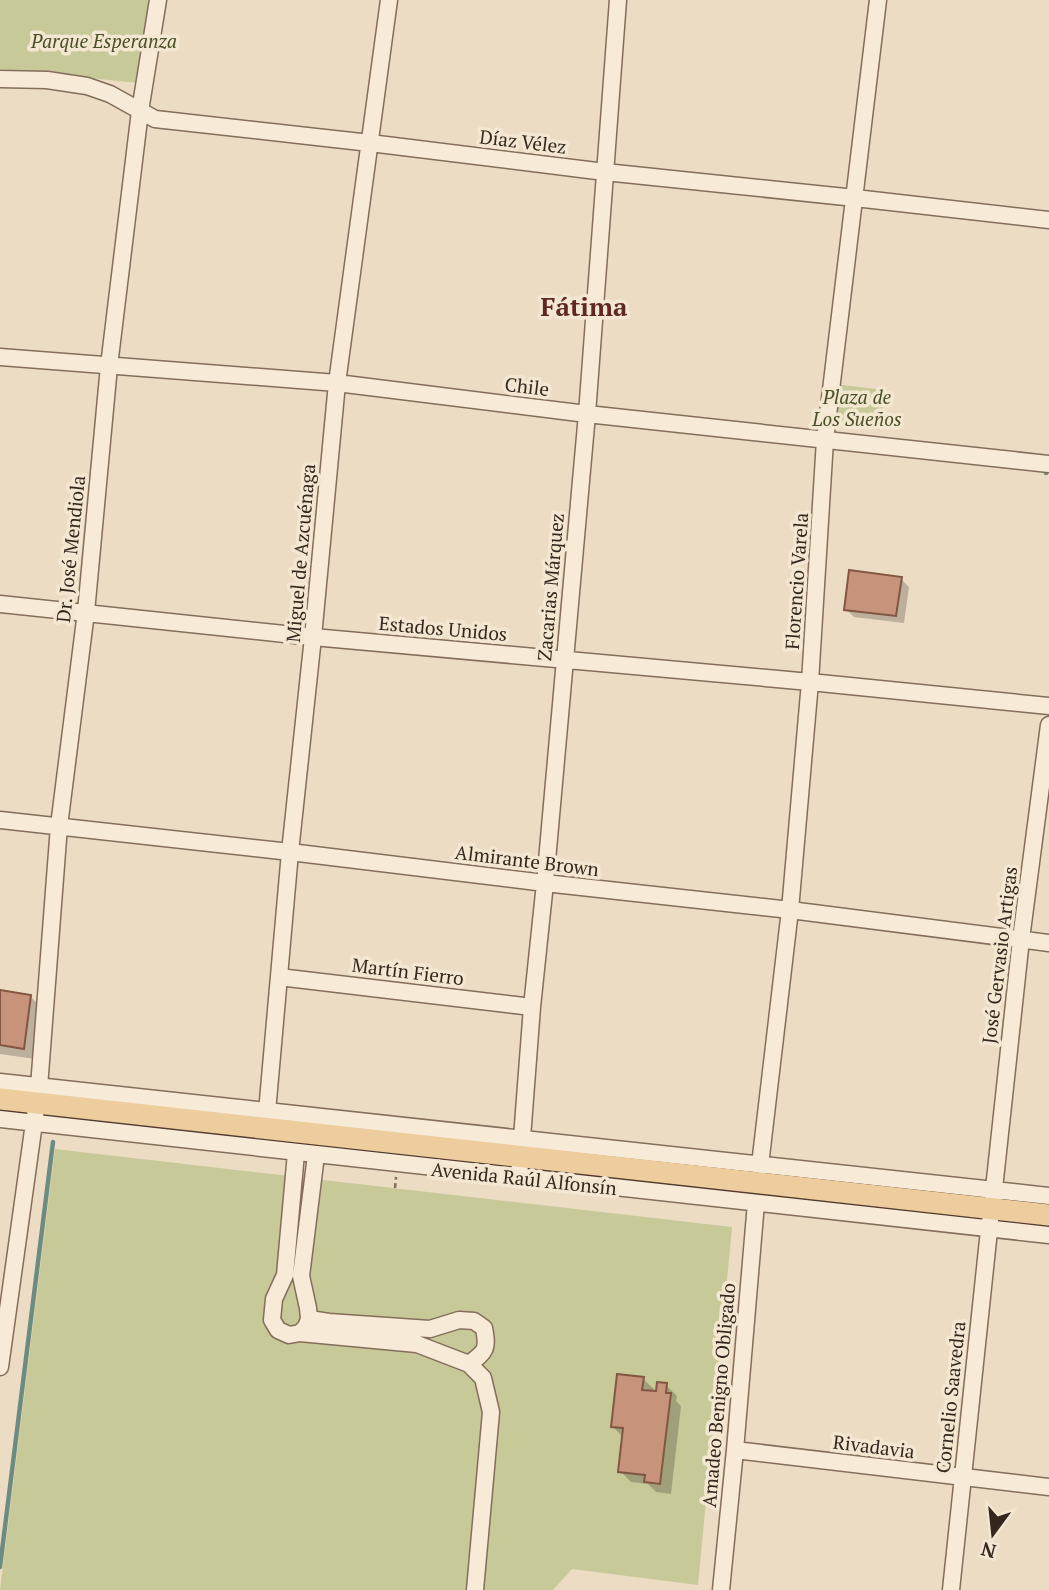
<svg xmlns="http://www.w3.org/2000/svg" width="1049" height="1590" viewBox="0 0 1049 1590" font-family="'PT Serif',serif">
  <style>
    .green { fill: #c7c998 }
    .shadow { fill: #0003 }
    .lines { fill: none; stroke-linecap: round; stroke-linejoin: round }
    .stream { stroke: #6c8c81; stroke-width: 4.5 }
    .building { fill: #c7947b; stroke: #825642; stroke-width: 2 }
    .minor-casing { stroke: #846d5b; stroke-width: 19 }
    .major-casing { stroke: #523c2f; stroke-width: 24 }
    .path { stroke: #846d5b; stroke-width: 2.5; stroke-dasharray: 5 3.5; stroke-linecap: butt }
    .minor { stroke: #f7ead6; stroke-width: 16 }
    .major { stroke: #edcd9d; stroke-width: 21 }
    .labels { text-anchor: middle; dominant-baseline: central; stroke-width: 7; stroke-linejoin: round; paint-order: stroke }
    .park-label { font-size: 19px; font-style: italic; fill: #495026; stroke: #f3e7d2 }
    .street-label { font-size: 19px; fill: #35271e; stroke: #f3e7d2 }
    .district-label { font-size: 26px; font-weight: bold; fill: #5f2820; stroke: #f3e7d2 }
  </style>
  <rect width="100%" height="100%" fill="#ebdcc3"/>
  <path class="green" d="M0,0H149L138,83L0,69Z
    M834,384L884,390L880,430L836,426L830,416Z
    M55,1149L732,1227L698,1585L572,1569L553,1590H0Z"/>
  <path class="shadow" d="M901,579L909,587L904,623L854,617L846,609Z
    M0,992L30,996L41,1007L35,1059L0,1054Z
    M643,1379L654,1389L653,1393L666,1385L677,1396L676,1401L681,1406L671,1494L656,1492L648,1484L631,1482L620,1471L624,1438L613,1427Z"/>
  <g class="lines">
    <path class="stream" d="M1046,473V472
      M0,1567L53,1142"/>
  </g>
  <path class="building" d="M849,570L902,577L896,616L844,610Z
    M0,990L31,995L24,1049L0,1045Z
    M617,1374L644,1377L642,1390L656,1391L657,1382L667,1383L666,1393H671L660,1484L644,1482L645,1475L618,1472L623,1428L611,1427Z"/>
  <g class="lines">
    <defs>
      <path id="minor" d="M0,79L47,80L87,86L110,94L155,119L370,143L605,172L855,198L1049,220
        M0,357L337,383L587,414L1049,464
        M0,604L313,637L810,682L1049,706
        M0,820L290,852L545,883L790,910L1049,943
        M279,977L532,1007
        M0,1082L1049,1196
        M267,1112L290,852L313,637L337,383L389,0
        M0,1119L1049,1235
        M296,1153L285,1275L274,1299L272,1320L278,1330L289,1335L300,1333L306,1327L309,1319L308,1308L301,1276L316,1155
        M760,1165L790,910L810,682L825,440L878,0
        M519,1177L532,1007L545,883L587,414L618,0
        M993,1198L1021,939L1049,725
        M309,1319L329,1322L430,1329L459,1320L474,1321L484,1328C488,1350 486,1351 469,1364
        M300,1333L417,1344L469,1364L483,1378L491,1412L475,1590
        M0,1367L39,1087L59,826L86,612L109,366L140,111L158,0
        M735,1450L1049,1487
        M721,1590L735,1450L756,1203
        M951,1590L990,1221"/>
      <path id="major" d="M0,1099L1049,1215"/>
    </defs>
    <use href="#minor" class="minor-casing"/>
    <use href="#major" class="major-casing"/>
    <path class="path" d="M395,1188L396,1177"/>
    <use href="#minor" class="minor"/>
    <use href="#major" class="major"/>
  </g>
  <g class="labels">
    <g class="park-label">
      <text x="104" y="40">Parque Esperanza</text>
      <text x="857" y="396">Plaza de<tspan x="857" dy="22">Los Sueños</tspan></text>
    </g>
    <g class="street-label">
      <text transform="translate(523 141) rotate(7)">Díaz Vélez</text>
      <text transform="translate(527 386) rotate(7)">Chile</text>
      <text transform="translate(70 549) rotate(-84)">Dr. José Mendiola</text>
      <text transform="translate(300 553) rotate(-85)">Miguel de Azcuénaga</text>
      <text transform="translate(796 581) rotate(-86)">Florencio Varela</text>
      <text transform="translate(550 587) rotate(-85)">Zacarias Márquez</text>
      <text transform="translate(443 628) rotate(5)">Estados Unidos</text>
      <text transform="translate(527 860) rotate(7)">Almirante Brown</text>
      <text transform="translate(999 955) rotate(-83)">José Gervasio Artigas</text>
      <text transform="translate(408 971) rotate(7)">Martín Fierro</text>
      <text transform="translate(524 1178) rotate(6)">Avenida Raúl Alfonsín</text>
      <text transform="translate(718 1395) rotate(-85)">Amadeo Benigno Obligado</text>
      <text transform="translate(950 1397) rotate(-84)">Cornelio Saavedra</text>
      <text transform="translate(874 1446) rotate(7)">Rivadavia</text>
    </g>
    <g class="district-label">
      <text x="584" y="306">Fátima</text>
    </g>
  </g>
  <g transform="translate(993 1534) rotate(195)" stroke="#f3e7d2" stroke-width="5" paint-order="stroke">
  <path d="M0-5L12 26L0 18L-12 26Z" fill="#35271e"/>
  <text y="-10" font-size="19" font-weight="bold" text-anchor="middle" fill="#35271e">N</text>
  </g>
</svg>
